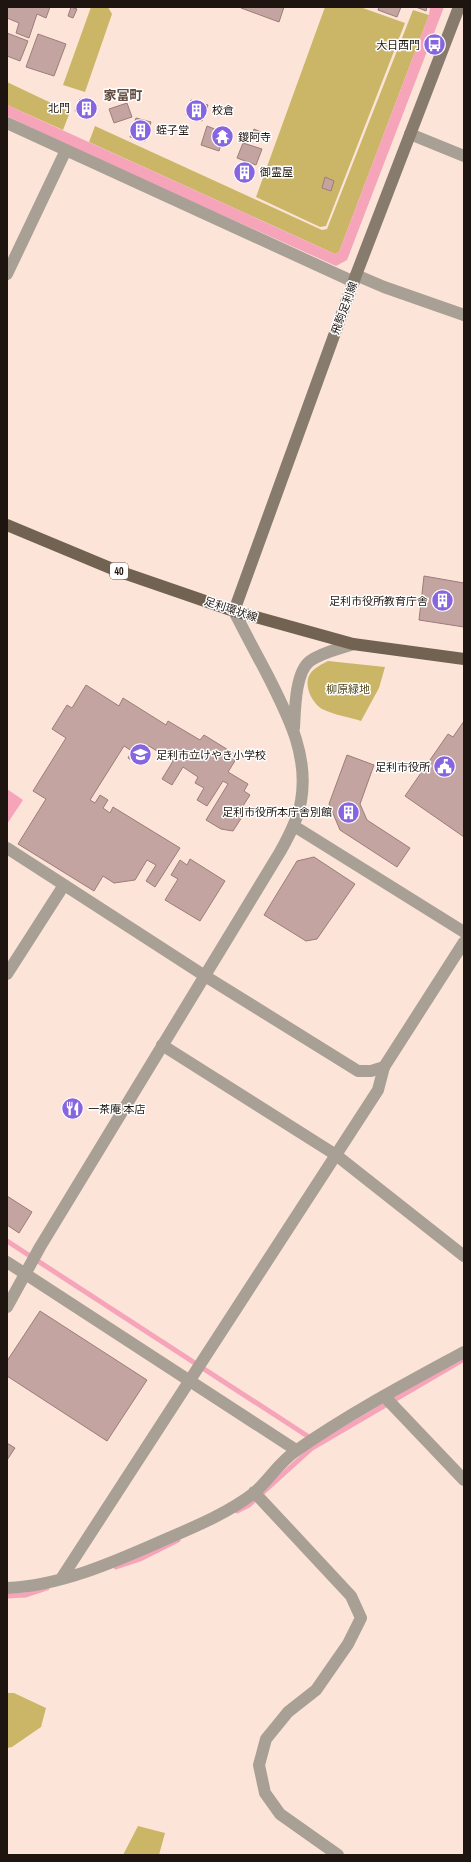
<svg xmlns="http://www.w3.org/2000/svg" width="471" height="1862" viewBox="0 0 471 1862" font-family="'Archivo Narrow','Noto Sans JP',sans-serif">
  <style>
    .green { fill: #cbb668 }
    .water { fill: #f5a4ba }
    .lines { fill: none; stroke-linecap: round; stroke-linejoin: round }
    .stream { stroke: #f5a4ba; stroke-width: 5 }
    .building { fill: #c4a4a0; stroke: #9b7d79 }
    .minor { stroke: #a89f95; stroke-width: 12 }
    .tertiary { stroke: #a89f95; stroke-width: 12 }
    .secondary { stroke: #877b6d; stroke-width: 12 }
    .primary { stroke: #716251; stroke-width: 12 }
    .labels { text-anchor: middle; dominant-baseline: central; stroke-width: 3; stroke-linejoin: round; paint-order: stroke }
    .shield { fill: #fff; stroke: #625b58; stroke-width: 1 }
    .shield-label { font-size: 10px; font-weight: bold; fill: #1e1510 }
    .poi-label { font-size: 11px; fill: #1e1510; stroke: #fff; text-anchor: start }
    .street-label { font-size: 11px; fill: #1e1510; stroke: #fff }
    .park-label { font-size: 11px; fill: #51461c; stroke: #fff }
    .quarter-label { font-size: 13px; font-weight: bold; fill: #624a3e; stroke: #fff }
  </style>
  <rect width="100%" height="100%" fill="#fce4d8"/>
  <path class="green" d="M91,7H108L112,14L85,92L63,85Z
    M325,7H360L405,23L326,226L320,227L256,197Z
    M413,10L429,15L339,252L335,254L89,142L95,126L322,230L327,229Z
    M7,82L70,112L63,130L7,105Z
    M328,661L385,667L379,688L361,721C349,717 334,715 322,709C312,703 303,685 310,674C314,668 322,664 328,661Z
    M7,1693H14L46,1708L41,1727L12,1747L7,1748Z
    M138,1826L165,1833L159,1855H123Z"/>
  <path class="water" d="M430,7H444L347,260L336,266L97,159L7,116V105L335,254L339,252L429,15Z
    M7,789L23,800L7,824Z"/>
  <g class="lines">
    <path class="stream" d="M7,1241L312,1439
      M237,1511L249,1505L312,1448L464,1359
      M116,1567L140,1559L178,1540
      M7,1596L26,1595L47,1588"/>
  </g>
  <path class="building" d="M7,7H50L46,18L37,14L29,38L16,33L19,23L7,18Z
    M71,7L77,9L73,18L68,16Z
    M241,7H284L279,22L241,8Z
    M379,7H401L397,17L378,10Z
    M416,7H427L426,11Z
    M7,33L28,41L20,61L7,56Z
    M38,34L66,44L54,76L26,67Z
    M80,99L97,105L93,117L75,111Z
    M191,100L208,105L202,121L186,115Z
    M127,103L132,117L114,123L109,109Z
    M136,118L151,122L145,141L130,137Z
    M207,126L225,133L219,151L201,145Z
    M254,129L261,132L260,135L253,132Z
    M243,143L262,149L256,165L237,158Z
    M240,165L251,169L247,179L236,175Z
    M325,177L334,181L331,191L322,188Z
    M424,576L464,583V627L419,620Z
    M86,685L119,706L123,698L166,725L168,721L200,740L204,735L238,756L228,772L248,784L244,791L250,795L241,809L244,814L233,831L221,829L206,820L228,784L223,781L207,806L197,800L204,788L195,783L198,777L183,767L172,785L162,779L173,761L149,746L138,764L128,758L132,751L124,746L90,800L95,803L100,795L108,800L103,808L110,813L113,807L180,848L155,887L146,881L156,865L147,860L135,880L114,883L103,876L94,891L18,844L46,799L33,791L66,738L52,729L67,705L72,708Z
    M464,721V837L405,796L448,734L453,737Z
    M347,755L374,765L360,804L367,820L410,848L397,867L340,830L329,804Z
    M314,857L355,884L317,939L306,941L264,915L297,861Z
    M190,859L225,881L200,921L165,900L178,879L171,875L180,860L187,865Z
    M7,1196L32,1212L19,1233L7,1225Z
    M40,1311L147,1380L107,1441L7,1376V1361Z
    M7,1443L15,1448L7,1460Z"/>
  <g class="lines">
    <path class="minor" d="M7,123L354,282
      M410,134L464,156
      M7,274L66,150
      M356,275L384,287L464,315
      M162,1045L336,1155L464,1256
      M384,1396L464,1480
      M254,1492L351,1596L361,1618L348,1644L316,1690L288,1712L266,1739L259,1765L265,1793L280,1814L338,1855
      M61,1579L378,1090L384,1067
      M7,1588C63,1586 121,1559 171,1537C199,1525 229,1512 254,1493C269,1480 279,1462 297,1450C350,1413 407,1383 464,1352"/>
    <path class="tertiary" d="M294,728C295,711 295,672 310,661C322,652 339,649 353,644
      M294,826L464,932
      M7,848L205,976L358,1071H371L384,1067L464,942
      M7,974L64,885
      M7,1262L296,1450
      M7,1307L40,1247L280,852C289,836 298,819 301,801C309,755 288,716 268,676C257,655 245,633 234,611"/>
    <path class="secondary" d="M234,611L356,275L459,7"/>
    <path class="primary" d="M7,525L115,570L234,611L353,644L464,659"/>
  </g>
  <defs>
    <symbol id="bus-disc" viewBox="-11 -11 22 22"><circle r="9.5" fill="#8765e0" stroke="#fff"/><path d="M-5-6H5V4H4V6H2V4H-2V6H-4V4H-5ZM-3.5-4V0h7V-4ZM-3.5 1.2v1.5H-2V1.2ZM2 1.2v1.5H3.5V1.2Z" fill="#fff"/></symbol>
    <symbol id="building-disc" viewBox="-11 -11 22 22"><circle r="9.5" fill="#8765e0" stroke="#fff"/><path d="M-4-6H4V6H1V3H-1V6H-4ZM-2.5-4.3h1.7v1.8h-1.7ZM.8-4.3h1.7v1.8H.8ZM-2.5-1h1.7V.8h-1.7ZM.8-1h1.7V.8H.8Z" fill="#fff"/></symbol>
    <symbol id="temple-disc" viewBox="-11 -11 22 22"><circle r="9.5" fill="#8765e0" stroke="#fff"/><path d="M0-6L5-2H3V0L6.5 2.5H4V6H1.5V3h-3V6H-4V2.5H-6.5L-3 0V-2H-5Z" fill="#fff"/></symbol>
    <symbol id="school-disc" viewBox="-11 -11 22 22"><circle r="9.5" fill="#8765e0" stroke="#fff"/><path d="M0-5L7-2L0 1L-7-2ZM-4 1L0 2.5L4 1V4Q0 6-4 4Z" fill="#fff"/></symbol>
    <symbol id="civic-disc" viewBox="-11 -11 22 22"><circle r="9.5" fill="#8765e0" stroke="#fff"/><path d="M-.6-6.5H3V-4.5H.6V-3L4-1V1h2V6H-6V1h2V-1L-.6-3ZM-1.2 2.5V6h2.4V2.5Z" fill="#fff"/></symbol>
    <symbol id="restaurant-disc" viewBox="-11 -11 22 22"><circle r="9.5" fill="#8765e0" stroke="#fff"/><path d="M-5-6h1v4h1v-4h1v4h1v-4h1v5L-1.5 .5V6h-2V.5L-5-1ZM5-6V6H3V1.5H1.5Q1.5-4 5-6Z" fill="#fff"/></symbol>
  </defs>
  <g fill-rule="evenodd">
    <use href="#bus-disc" x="422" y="32" width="25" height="25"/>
    <use href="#building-disc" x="74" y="96" width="25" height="25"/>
    <use href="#building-disc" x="184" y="98" width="25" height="25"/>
    <use href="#building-disc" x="128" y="118" width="25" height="25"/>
    <use href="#temple-disc" x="210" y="124" width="25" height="25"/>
    <use href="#building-disc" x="232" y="160" width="25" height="25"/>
    <use href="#building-disc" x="430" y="588" width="25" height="25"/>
    <use href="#school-disc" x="128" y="742" width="25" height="25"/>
    <use href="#civic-disc" x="432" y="754" width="25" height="25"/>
    <use href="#building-disc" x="336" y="800" width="25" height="25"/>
    <use href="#restaurant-disc" x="60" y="1096" width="25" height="25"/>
  </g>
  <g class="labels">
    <rect class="shield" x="110" y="563" width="18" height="16" rx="3"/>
    <g class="shield-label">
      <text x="119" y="571">40</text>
    </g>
    <g class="poi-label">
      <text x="420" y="45" text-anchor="end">大日西門</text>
      <text x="70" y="108" text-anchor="end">北門</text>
      <text x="212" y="110">校倉</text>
      <text x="156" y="130">蛭子堂</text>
      <text x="238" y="137">鑁阿寺</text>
      <text x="260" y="172">御霊屋</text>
      <text x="428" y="601" text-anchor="end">足利市役所教育庁舎</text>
      <text x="156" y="755">足利市立けやき小学校</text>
      <text x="430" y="767" text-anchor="end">足利市役所</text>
      <text x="332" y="812" text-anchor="end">足利市役所本庁舎別館</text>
      <text x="88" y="1109">一茶庵 本店</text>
    </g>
    <g class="street-label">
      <text transform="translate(344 308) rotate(-70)">飛駒足利線</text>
      <text transform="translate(231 609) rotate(18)">足利環状線</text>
    </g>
    <g class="park-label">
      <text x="348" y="689">柳原緑地</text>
    </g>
    <g class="quarter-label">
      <text x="123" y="95">家富町</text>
    </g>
  </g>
  <rect width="471" height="1862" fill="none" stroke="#1e1510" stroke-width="16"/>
</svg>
